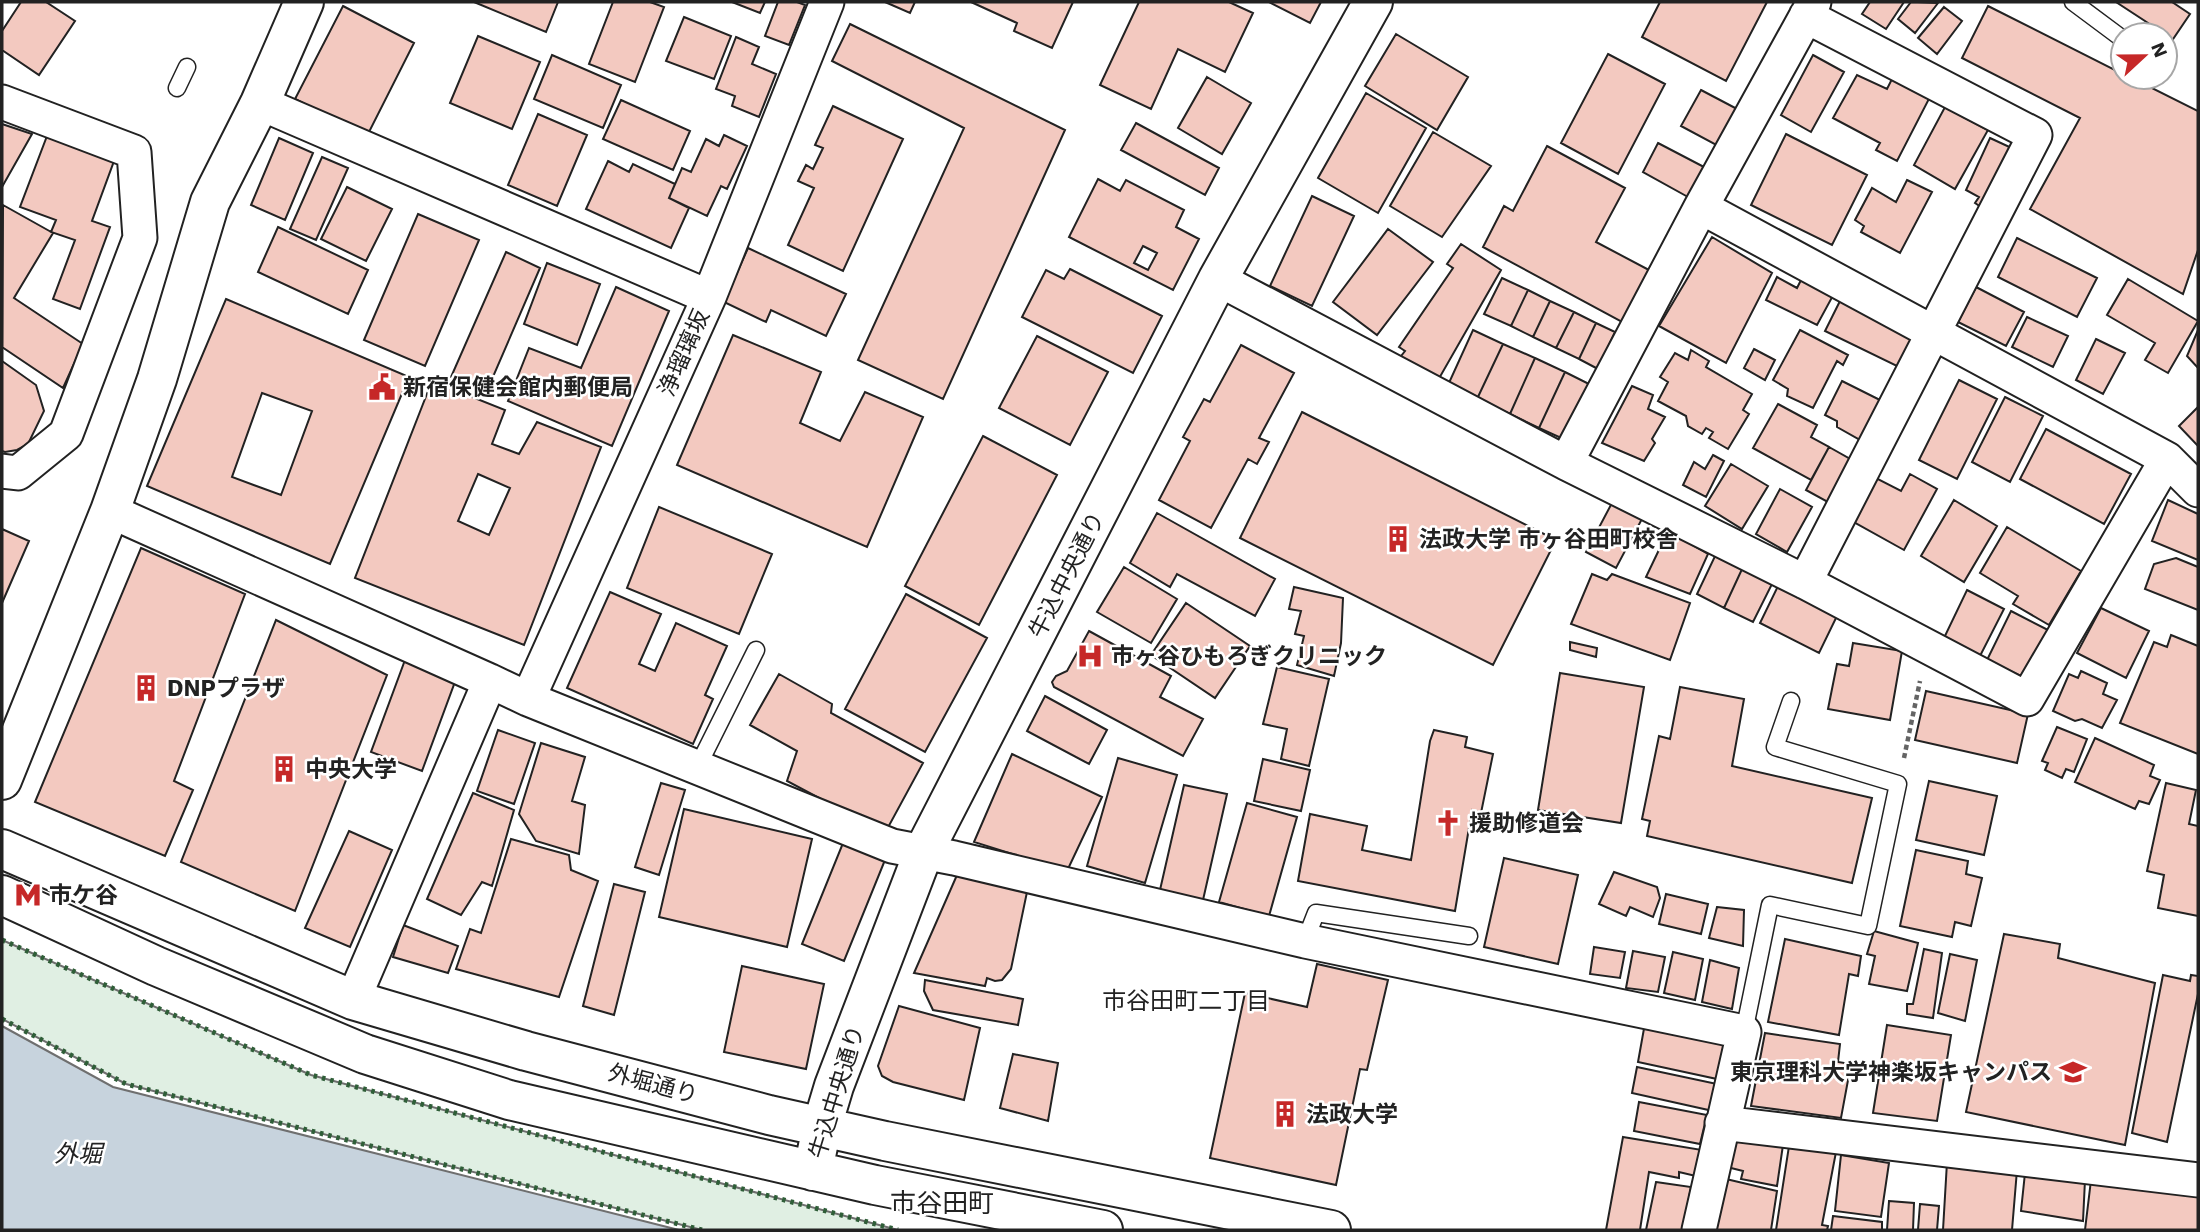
<svg xmlns="http://www.w3.org/2000/svg" width="2200" height="1232" viewBox="0 0 2200 1232" font-family="'Work Sans','Noto Sans JP',sans-serif">
  <style>
    .green { fill: #e0efe3; stroke: #6f6f6f; stroke-width: 2 }
    .water { fill: #c7d3dd; stroke: #6f6f6f; stroke-width: 2 }
    .building { fill: #f3c9c0; stroke: #222; stroke-width: 2; fill-rule: evenodd }
    .lines { fill: none; stroke-linecap: round; stroke-linejoin: round }
    .lane-casing { stroke: #222; stroke-width: 19 }
    .street-casing { stroke: #222; stroke-width: 37 }
    .secondary-casing { stroke: #222; stroke-width: 42 }
    .path { stroke: #646464; stroke-width: 4.5; stroke-dasharray: 5 3.5; stroke-linecap: butt }
    .lane { stroke: #fff; stroke-width: 16 }
    .street { stroke: #fff; stroke-width: 33 }
    .secondary { stroke: #fff; stroke-width: 38 }
    .hedge { stroke: #2f5e38; stroke-width: 5; stroke-dasharray: 3.5 5; stroke-linecap: butt }
    .labels { text-anchor: middle; dominant-baseline: central; stroke-width: 5; stroke-linejoin: round; paint-order: stroke }
    .street-label { font-size: 23px; fill: #222; stroke: #fff }
    .poi-label { font-size: 23px; font-weight: bold; fill: #222; stroke: #fff; text-anchor: start }
    .neighbourhood-label { font-size: 24px; fill: #222; stroke: #fff }
    .water-label { font-size: 24px; font-style: italic; fill: #222; stroke: #fff }
    .quarter-label { font-size: 26px; fill: #222; stroke: #fff }
  </style>
  <rect width="100%" height="100%" fill="#fff"/>
  <path class="green" d="M2,940L311,1075L898,1230H702L126,1084L2,1019Z"/>
  <path class="water" d="M2,1026L113,1087L679,1230H2Z"/>
  <path class="building" d="M21,2H46L75,21L39,75L2,50V31Z
    M474,2H558L546,32Z
    M613,2H650L664,7L635,82L589,64Z
    M732,2H765L760,13Z
    M778,2H797L805,5L789,45L765,36Z
    M885,2H915L910,13Z
    M971,2H1073L1052,48L1014,31L1017,23Z
    M1139,2H1229L1253,13L1225,72L1178,49L1151,109L1100,85Z
    M1269,2H1321L1310,23Z
    M1660,2H1767L1726,81L1642,37Z
    M1870,2H1904L1886,29L1862,14Z
    M1911,2L1938,3L1915,33L1898,19Z
    M2116,2H2172L2190,14L2165,51V35H2140L2148,23Z
    M343,6L414,43L367,136L295,99Z
    M1988,6L2123,74V77H2130L2198,111V250L2183,294L2030,209L2080,118L1962,58Z
    M1944,7L1962,21L1937,54L1918,38Z
    M684,17L731,36L714,79L666,61Z
    M850,24L1065,130L943,399L858,360L964,128L832,61Z
    M1396,34L1468,77L1437,130L1365,86Z
    M478,36L540,62L512,129L450,103Z
    M736,37L759,47L752,64L776,74L759,117L732,106L735,96L716,89Z
    M1608,54L1665,84L1618,174L1561,143Z
    M552,55L621,85L603,128L534,99Z
    M1813,55L1844,72L1811,132L1781,115Z
    M1895,73L1932,93L1897,161L1876,150L1880,143L1833,118L1857,75L1887,89Z
    M1207,77L1251,103L1222,154L1178,128Z
    M1701,90L1739,110L1720,147L1681,126Z
    M1366,93L1426,128L1378,213L1318,178Z
    M621,100L690,131L673,170L603,139Z
    M833,106L903,139L843,271L788,245L814,188L798,181L806,165L813,169L823,148L815,145Z
    M1945,107L1988,130L1955,189L1914,165Z
    M538,114L587,135L557,206L508,185Z
    M1136,123L1219,168L1205,195L1121,150Z
    M2,124L32,134L2,187Z
    M1433,132L1491,166L1442,237L1390,206Z
    M1786,134L1867,175L1832,245L1751,205Z
    M724,135L747,146L727,189L721,186L707,216L669,198L682,168L691,172L706,139L719,146Z
    M47,136L114,161L92,221L110,227L80,309L53,299L75,240L51,232L56,220L20,207Z
    M279,138L313,153L285,220L251,205Z
    M1990,138L2016,150L1987,211L1975,203L1979,197L1966,190Z
    M1658,143L1704,167L1688,197L1643,172Z
    M1547,146L1625,188L1596,242L1649,270L1622,322L1483,247L1504,206L1513,211Z
    M322,157L348,168L316,240L290,229Z
    M608,161L629,172L633,164L675,184L669,198L689,208L671,248L586,209Z
    M1098,179L1120,191L1126,180L1184,210L1176,227L1199,239L1173,290L1069,237ZM1143,246L1157,253L1148,270L1134,263Z
    M1907,180L1932,192L1900,253L1861,232L1864,226L1855,220L1872,188L1896,202Z
    M347,187L392,209L366,261L321,239Z
    M1312,196L1354,216L1312,306L1270,286Z
    M3,205L53,233L14,298L83,344L63,388L2,347Z
    M418,214L479,240L425,366L364,340Z
    M278,227L368,270L348,314L258,272Z
    M1388,229L1433,262L1377,335L1333,302Z
    M1712,237L1772,273L1726,363L1659,326Z
    M2017,238L2097,278L2077,317L1998,277Z
    M1461,244L1501,270L1437,382L1398,360L1405,351L1399,347L1453,268L1447,264Z
    M748,248L846,294L826,336L771,310L766,322L724,302Z
    M506,252L540,268L486,393L451,377Z
    M547,263L600,284L577,345L524,324Z
    M1070,269L1162,316L1133,373L1022,317L1046,270L1064,279Z
    M1804,274L1836,290L1817,325L1766,300L1777,277L1797,288Z
    M1502,278L1528,290L1511,326L1484,314Z
    M2128,279L2198,321L2168,373L2145,360L2155,343L2107,315Z
    M616,287L669,311L612,446L508,401L529,348L581,368Z
    M1976,287L2024,312L2006,346L1958,322Z
    M1528,290L1550,301L1533,337L1511,326Z
    M1843,295L1917,340L1903,369L1825,331Z
    M226,299L409,377L330,564L147,486ZM262,393L312,411L281,495L232,477Z
    M1550,301L1574,312L1556,348L1533,337Z
    M1574,312L1596,323L1579,359L1556,348Z
    M2027,317L2068,336L2053,367L2012,347Z
    M1596,323L1615,332L1598,369L1579,359Z
    M1473,330L1503,344L1477,399L1448,385Z
    M1800,330L1848,355L1843,365L1837,361L1813,408L1787,396L1788,389L1773,380Z
    M2198,330V368L2187,356Z
    M733,335L821,372L800,423L840,441L865,392L923,417L867,547L677,465Z
    M1037,336L1108,372L1070,445L999,408Z
    M2096,339L2125,353L2103,394L2076,380Z
    M1503,344L1535,358L1510,414L1477,399Z
    M1241,345L1294,373L1259,438L1269,442L1257,464L1248,459L1211,528L1159,500L1190,441L1183,437L1204,399L1210,402Z
    M1754,349L1775,360L1765,380L1744,368Z
    M1691,350L1709,361L1706,367L1752,394L1743,410L1749,414L1728,449L1709,438L1713,432L1706,428L1702,434L1688,426L1686,416L1658,401L1668,382L1660,377L1675,353L1688,360Z
    M1535,358L1565,372L1539,428L1510,414Z
    M2,361L36,385L44,411L28,444L17,450L5,452L2,451Z
    M1565,372L1595,387L1570,442L1539,428Z
    M1959,380L1997,399L1957,479L1919,460Z
    M432,381L505,410L492,444L519,454L537,422L601,447L524,645L355,578ZM478,474L510,488L489,535L458,521Z
    M1842,381L1882,401L1862,441L1837,427V421L1825,415Z
    M1632,386L1653,395L1648,409L1665,417L1652,439L1655,443L1644,461L1602,443Z
    M2005,397L2043,416L2010,482L1972,462Z
    M1778,404L1817,425L1811,437L1829,447L1811,480L1753,448Z
    M2198,407V446L2179,426Z
    M1302,412L1556,540L1493,665L1240,538Z
    M2046,429L2131,474L2104,524L2020,479Z
    M983,436L1057,475L979,625L905,586Z
    M1829,447L1859,464L1835,506L1806,490Z
    M1713,455L1724,461L1706,497L1683,485L1694,462L1705,469Z
    M1731,464L1768,486L1742,529L1705,506Z
    M1910,474L1937,489L1904,550L1852,521L1876,478L1901,491Z
    M1780,489L1812,507L1787,552L1756,534Z
    M1954,500L1997,526L1964,582L1921,556Z
    M2168,500L2198,514V560L2152,541Z
    M1613,501L1643,517L1616,568L1586,552Z
    M659,507L772,554L739,634L627,588Z
    M1157,513L1275,579L1255,616L1177,574L1170,587L1130,563Z
    M2007,527L2081,571L2049,625L2013,604L2018,596L1980,573Z
    M2,529L29,541L2,603Z
    M1668,531L1708,554L1690,594L1646,577Z
    M141,548L245,594L174,781L193,790L165,856L35,802Z
    M1716,554L1743,567L1724,608L1697,594Z
    M2176,558L2198,567V610L2145,589L2154,564Z
    M1124,567L1177,599L1151,643L1097,612Z
    M1743,567L1773,582L1753,622L1724,608Z
    M1592,574L1607,580L1612,574L1690,603L1670,660L1571,624Z
    M1778,586L1837,616L1819,653L1760,623Z
    M1294,587L1343,598L1341,643L1334,676L1297,665L1304,636L1295,634L1301,611L1289,609Z
    M1967,590L2004,609L1979,658L1943,640Z
    M610,592L661,614L639,664L655,671L676,623L727,646L705,695L713,699L693,744L567,688Z
    M906,594L987,638L925,752L845,709Z
    M1186,603L1250,646L1215,698L1151,655Z
    M2101,608L2149,631L2126,678L2077,653Z
    M2011,611L2050,631L2027,679L1987,660Z
    M276,620L387,675L295,911L181,862Z
    M1089,631L1171,676L1160,697L1203,719L1183,756L1054,687L1052,682L1056,676L1067,671Z
    M2171,635L2198,646V754L2120,723L2154,642L2167,647Z
    M1570,642L1597,648L1596,657L1570,650Z
    M1853,643L1902,651L1890,720L1828,709L1837,664L1849,666Z
    M405,660L456,679L422,771L371,752Z
    M1277,667L1329,679L1309,766L1281,759L1287,729L1263,724Z
    M2081,671L2107,683L2103,694L2117,700L2102,728L2082,719L2075,721L2053,711L2069,674L2078,678Z
    M1560,673L1644,687L1621,823L1538,810Z
    M779,674L832,704L831,713L923,763L885,833L787,781L797,751L750,725Z
    M1680,687L1744,699L1732,766L1872,798L1852,883L1647,836L1650,821L1642,819L1659,736L1670,739Z
    M1926,691L2028,714L2017,763L1915,740Z
    M1045,696L1107,730L1089,764L1027,731Z
    M2057,727L2087,739L2074,772L2066,769L2062,778L2045,770L2048,763L2042,761Z
    M498,730L535,743L514,804L477,791Z
    M1434,730L1467,737L1465,747L1493,754L1481,813L1472,810L1455,911L1298,881L1310,814L1367,826L1362,850L1411,860L1430,741Z
    M2095,738L2154,765L2150,776L2160,780L2149,804L2139,801L2135,809L2075,782Z
    M541,743L585,757L572,801L585,805L579,854L536,841L519,814Z
    M1012,754L1102,797L1067,871L974,842Z
    M1118,758L1177,775L1145,883L1087,866Z
    M1263,759L1310,770L1301,811L1254,801Z
    M1929,781L1997,796L1984,855L1916,840Z
    M661,783L685,790L659,875L635,867Z
    M2166,783L2196,790L2189,824L2198,826V916L2158,908L2164,875L2147,871Z
    M1184,785L1227,794L1203,900L1160,890Z
    M473,793L514,810L492,886L482,882L461,915L427,899Z
    M1247,803L1297,817L1269,916L1219,902Z
    M684,809L812,839L787,947L659,917Z
    M349,831L392,850L350,947L305,928Z
    M511,839L569,855L571,870L598,881L559,997L456,969L470,929L481,933Z
    M843,843L885,860L844,961L802,944Z
    M1916,850L1968,861L1966,874L1982,878L1971,926L1955,922L1952,937L1900,926Z
    M1504,858L1578,875L1558,964L1484,947Z
    M1614,872L1657,887L1660,898L1653,917L1630,907L1626,916L1599,904Z
    M957,875L1027,892L1011,969L1002,980L995,981L987,978L985,986L914,973Z
    M614,884L645,892L614,1015L583,1006Z
    M1666,894L1708,904L1701,934L1659,924Z
    M1717,907L1744,910L1743,946L1709,938Z
    M403,925L458,946L448,973L393,957Z
    M1874,931L1918,943L1907,991L1869,984L1875,956L1867,954Z
    M2004,934L2060,944L2058,958L2155,983L2125,1145L1966,1112Z
    M1785,939L1861,956L1858,976L1849,974L1839,1035L1768,1022Z
    M1594,947L1625,952L1620,978L1590,974Z
    M1924,949L1942,953L1933,1018L1907,1014V1004H1913Z
    M1633,951L1665,957L1658,992L1626,988Z
    M1673,952L1703,959L1695,1000L1664,993Z
    M1950,954L1977,960L1965,1021L1938,1013Z
    M1710,960L1739,968L1732,1009L1702,1002Z
    M1317,964L1388,980L1367,1070L1360,1069L1336,1185L1210,1158L1245,993L1307,1007Z
    M742,966L824,984L806,1069L724,1052Z
    M2163,975L2190,981L2191,975L2198,976V994L2167,1142L2132,1133Z
    M925,980L1023,999L1018,1025L933,1010L924,991Z
    M899,1006L980,1028L964,1100L893,1082L882,1076L878,1066Z
    M1645,1023L1725,1040L1717,1079L1638,1062Z
    M1887,1025L1951,1035L1937,1121L1873,1113Z
    M1765,1033L1840,1044L1838,1062L1851,1064L1841,1118L1751,1106Z
    M1013,1054L1058,1063L1048,1121L1000,1108Z
    M1637,1067L1717,1084L1713,1111L1632,1093Z
    M1639,1102L1707,1115L1700,1144L1634,1131Z
    M1623,1137L1702,1150L1700,1177L1679,1172V1178L1649,1172L1640,1230H1606Z
    M1742,1139L1783,1145L1777,1186L1741,1179L1743,1171L1727,1167L1731,1143Z
    M1789,1146L1836,1152L1822,1225L1828,1226L1827,1230H1776Z
    M1841,1155L1889,1163L1881,1217L1835,1211Z
    M1947,1162L2017,1170L2012,1230H1943Z
    M2025,1173L2085,1180L2083,1221L2021,1211Z
    M1726,1179L1777,1191L1771,1230H1713Z
    M2091,1180L2198,1194V1230H2085Z
    M1656,1182L1691,1187L1683,1230H1646Z
    M1889,1201L1914,1203L1913,1230H1887Z
    M1920,1204L1939,1206L1937,1230H1918Z
    M1833,1216L1882,1222V1230H1831Z"/>
  <g class="lines">
    <defs>
      <path id="lane" d="M2073,2L2120,37
        M177,88L187,67
        M697,768L756,650
        M1305,941L1316,913L1469,936
        M1744,1032L1770,905L1868,926L1898,784L1775,747L1791,701"/>
      <path id="street" d="M2,102L134,152L140,238L66,434L18,473L2,471
        M260,103L709,297
        M1701,207L2167,459L2198,490
        M1218,279L1566,463L1805,582L2027,699L2167,459
        M1566,463L1701,207L1814,2
        M110,511L490,681
        M1805,582L2035,135L1806,16
        M528,699L709,297L827,2
        M353,1000L490,681L528,699L892,846L954,858L1305,941L1744,1032L1699,1230
        M1722,1123L2198,1180"/>
      <path id="secondary" d="M2,780L110,511L157,379L210,202L260,103L304,2
        M2,849L353,1000L526,1051L769,1115L885,1141L1331,1230
        M2,895L156,966L365,1054L509,1100L875,1185L1103,1230
        M813,1171L822,1126L834,1086L924,851L1218,279L1373,2"/>
    </defs>
    <use href="#lane" class="lane-casing"/>
    <use href="#street" class="street-casing"/>
    <use href="#secondary" class="secondary-casing"/>
    <path class="path" d="M1904,758L1920,681"/>
    <use href="#lane" class="lane"/>
    <use href="#street" class="street"/>
    <use href="#secondary" class="secondary"/>
    <path class="hedge" d="M2,940L311,1075L898,1230
      M2,1019L126,1084L702,1230"/>
  </g>
  <defs>
    <symbol id="civic-bare" viewBox="-9 -9 18 18"><path d="M-.6-6.5H3V-4.5H.6V-3L4-1V1h2V6H-6V1h2V-1L-.6-3ZM-1.2 2.5V6h2.4V2.5Z" fill="#c62828" stroke="#fff" stroke-width="2.5" paint-order="stroke"/></symbol>
    <symbol id="building-bare" viewBox="-9 -9 18 18"><path d="M-4-6H4V6H1V3H-1V6H-4ZM-2.5-4.3h1.7v1.8h-1.7ZM.8-4.3h1.7v1.8H.8ZM-2.5-1h1.7V.8h-1.7ZM.8-1h1.7V.8H.8Z" fill="#c62828" stroke="#fff" stroke-width="2.5" paint-order="stroke"/></symbol>
    <symbol id="hospital-bare" viewBox="-9 -9 18 18"><path d="M-5-5h3v3.5h4V-5h3V5h-3V1.5h-4V5h-3Z" fill="#c62828" stroke="#fff" stroke-width="2.5" paint-order="stroke"/></symbol>
    <symbol id="church-bare" viewBox="-9 -9 18 18"><path d="M-1.2-6h2.4v3.5h3.3v2.4h-3.3V6h-2.4V-.1h-3.3v-2.4h3.3Z" fill="#c62828" stroke="#fff" stroke-width="2.5" paint-order="stroke"/></symbol>
    <symbol id="metro-bare" viewBox="-9 -9 18 18"><path d="M-5.5 5V-5H-3L0 0L3-5H5.5V5H3V-.5L0 4L-3-.5V5Z" fill="#c62828" stroke="#fff" stroke-width="2.5" paint-order="stroke"/></symbol>
    <symbol id="university-bare" viewBox="-9 -9 18 18"><path d="M0-5L7-2L0 1L-7-2ZM-4 1L0 2.5L4 1V4Q0 6-4 4Z" fill="#c62828" stroke="#fff" stroke-width="2.5" paint-order="stroke"/></symbol>
  </defs>
  <g fill-rule="evenodd">
    <use href="#civic-bare" x="363" y="368" width="38" height="38"/>
    <use href="#building-bare" x="1379" y="520" width="38" height="38"/>
    <use href="#hospital-bare" x="1071" y="637" width="38" height="38"/>
    <use href="#building-bare" x="127" y="669" width="38" height="38"/>
    <use href="#building-bare" x="265" y="750" width="38" height="38"/>
    <use href="#church-bare" x="1429" y="804" width="38" height="38"/>
    <use href="#metro-bare" x="9" y="876" width="38" height="38"/>
    <use href="#university-bare" x="2054" y="1053" width="38" height="38"/>
    <use href="#building-bare" x="1266" y="1095" width="38" height="38"/>
  </g>
  <g class="labels">
    <g class="street-label">
      <text transform="translate(684 353) rotate(-66)">浄瑠璃坂</text>
      <text transform="translate(1067 575) rotate(-63)">牛込中央通り</text>
      <text transform="translate(653 1084) rotate(15)">外堀通り</text>
      <text transform="translate(837 1092) rotate(-73)">牛込中央通り</text>
    </g>
    <g class="poi-label">
      <text x="403" y="387">新宿保健会館内郵便局</text>
      <text x="1419" y="539">法政大学 市ヶ谷田町校舎</text>
      <text x="1111" y="656">市ヶ谷ひもろぎクリニック</text>
      <text x="167" y="688">DNPプラザ</text>
      <text x="305" y="769">中央大学</text>
      <text x="1469" y="823">援助修道会</text>
      <text x="49" y="895">市ケ谷</text>
      <text x="2052" y="1072" text-anchor="end">東京理科大学神楽坂キャンパス</text>
      <text x="1306" y="1114">法政大学</text>
    </g>
    <g class="neighbourhood-label">
      <text x="1186" y="1001">市谷田町二丁目</text>
    </g>
    <g class="water-label">
      <text x="78" y="1154">外堀</text>
    </g>
    <g class="quarter-label">
      <text x="942" y="1203">市谷田町</text>
    </g>
  </g>
  <rect width="2200" height="1232" fill="none" stroke="#222222" stroke-width="7"/>
  <g transform="translate(2144 56) rotate(68)"><circle r="33" fill="#ffffff" stroke="#a7a7a7" stroke-width="2"/>
  <path d="M0-5L12 26L0 18L-12 26Z" fill="#c62828"/>
  <text y="-10" font-size="19" font-weight="bold" text-anchor="middle" fill="#222222">N</text>
  </g>
</svg>
